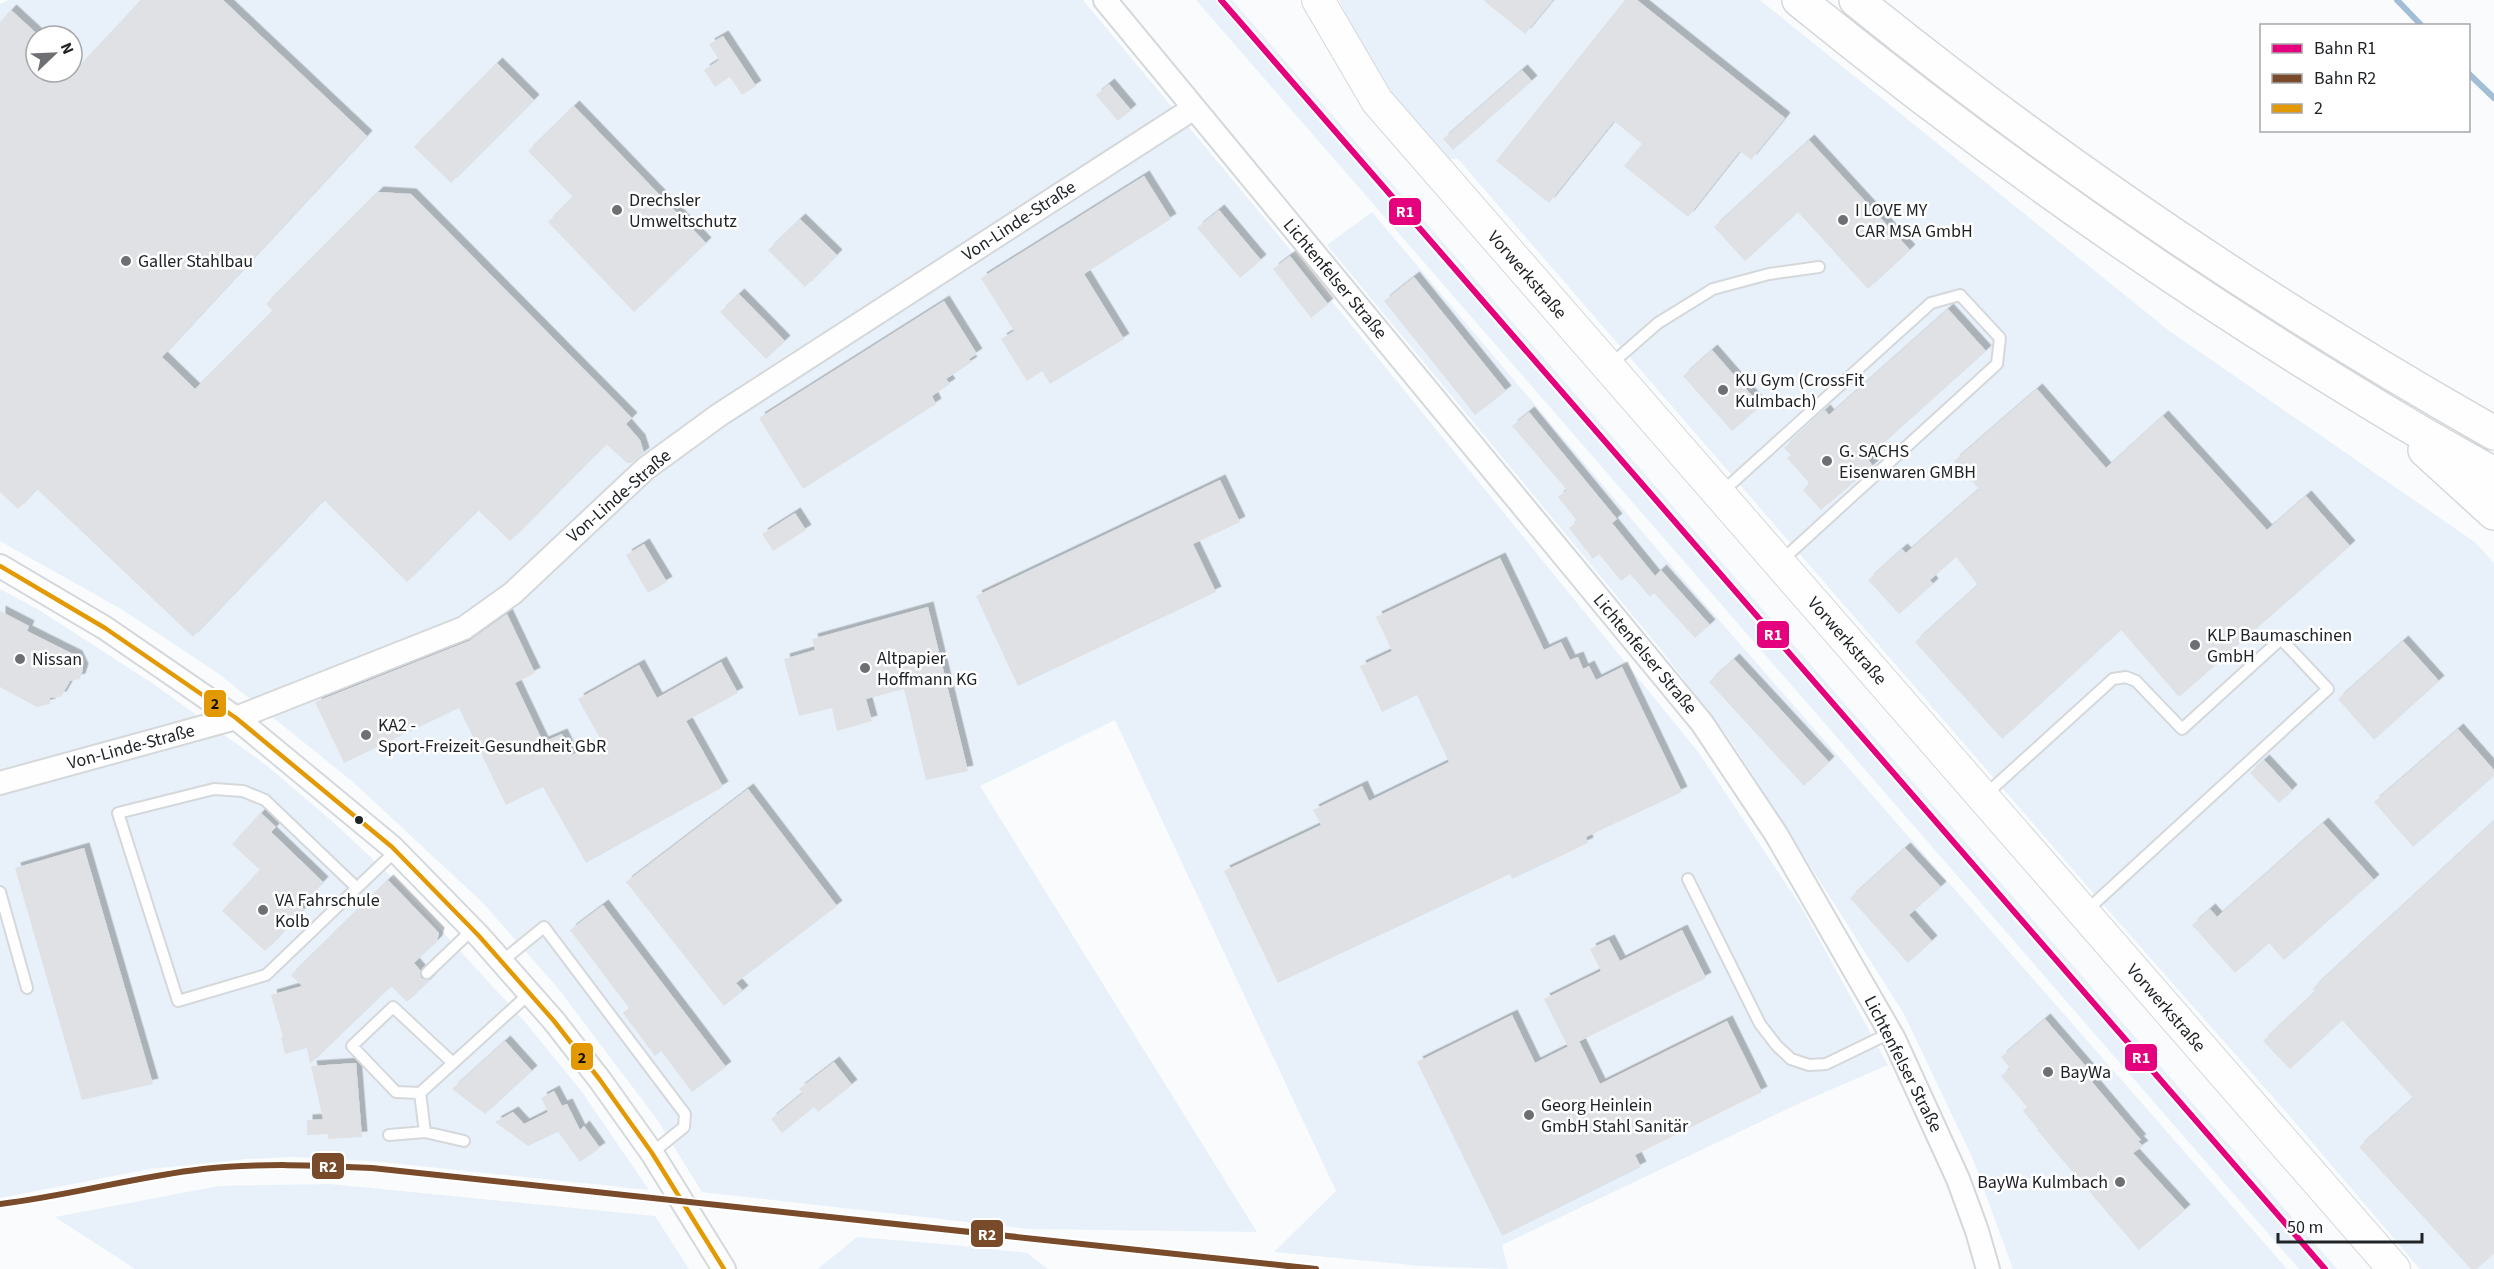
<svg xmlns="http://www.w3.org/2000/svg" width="2494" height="1269" viewBox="0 0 2494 1269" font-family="'Source Sans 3',sans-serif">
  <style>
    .built { fill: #e8f1fa; fill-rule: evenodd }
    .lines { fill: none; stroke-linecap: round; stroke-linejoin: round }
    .stream { stroke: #a2bdd6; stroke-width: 6 }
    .building { fill: #dfe1e4; filter: url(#shadow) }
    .lane-casing { stroke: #d5d8da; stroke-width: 14 }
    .street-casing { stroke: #d5d8da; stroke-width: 26 }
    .secondary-casing { stroke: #d5d8da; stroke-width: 34 }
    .highway-casing { stroke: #d5d8da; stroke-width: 36 }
    .lane { stroke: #fefeff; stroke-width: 10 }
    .street { stroke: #fefeff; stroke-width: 22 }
    .secondary { stroke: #fefeff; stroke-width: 32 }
    .highway { stroke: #fefeff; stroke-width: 33 }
    .rail-casing { stroke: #d0d0d2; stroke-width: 7 }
    .rail { stroke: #fff; stroke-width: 4.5; stroke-dasharray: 14; stroke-linecap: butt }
    .bus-1-casing { stroke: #fff; stroke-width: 9 }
    .bus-1 { stroke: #e29904; stroke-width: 4.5 }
    .rail-1-casing { stroke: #fff; stroke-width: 10 }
    .rail-2-casing { stroke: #fff; stroke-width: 10 }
    .rail-1 { stroke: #e5007d; stroke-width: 6 }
    .rail-2 { stroke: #7a4b2a; stroke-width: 6 }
    .poi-dot { fill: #6d6f72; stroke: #fff; stroke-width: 2 }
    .bus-dot { fill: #212427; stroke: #fff; stroke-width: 2 }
    .labels { text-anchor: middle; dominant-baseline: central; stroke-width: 5; stroke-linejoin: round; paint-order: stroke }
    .poi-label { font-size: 18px; fill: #212427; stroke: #fff; text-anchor: start }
    .street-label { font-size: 18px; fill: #212427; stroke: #fff }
    .line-badge { stroke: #fff; stroke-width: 2 }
    .badge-label { font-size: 16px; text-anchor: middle; font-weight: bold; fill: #fff }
    .pale-badge-label { font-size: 16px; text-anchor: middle; font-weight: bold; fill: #111 }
  </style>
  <defs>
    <filter id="shadow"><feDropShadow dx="5.5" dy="-5.5" stdDeviation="0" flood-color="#0004"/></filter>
  </defs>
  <rect width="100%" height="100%" fill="#f9fbfd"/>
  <path class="built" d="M8,0H1083L1261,214L1699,753L1802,908L1888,1065L1800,1103L1502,1245L1508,1269L1422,1266L1274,1252L1336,1191L1115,720L980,786L1257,1232L1028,1229L702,1192L656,1118L557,987L482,902L353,782L219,674L121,609L0,541V4ZM36,36H72V72H36Z
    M1196,0H1232L2337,1269H2299Z
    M1339,0H1760L2168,330L2476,543L2494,563V1269H2420L2287,1113L2108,910L1458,159L1442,158L1403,109L1363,49Z
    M1372,212L1656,548L2287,1269H2013L1972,1157L1904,1014L1731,741L1658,646L1327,245Z
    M0,589L39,610L152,683L266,765L332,821L398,883L525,1022L582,1092L649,1190L371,1161L291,1157L247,1159L150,1169L0,1198Z
    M330,1184L655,1216L689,1269H135L55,1217L219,1186Z
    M857,1237L942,1244L1027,1253L1048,1269H818Z"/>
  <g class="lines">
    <path class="stream" d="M2397,0L2422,26
      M2468,73L2494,98"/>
  </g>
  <path class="building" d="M141,0H223L367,136L162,357L195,389L273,311L266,304L378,192L411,194L632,418L626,424L640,440L644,453L631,463H627L606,444L510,541L478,510L407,582L324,500L193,637L37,489L18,509L0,492V22L11,10L36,33V72H74Z
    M1483,0H1553L1525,34Z
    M1625,0H1637L1785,118L1751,160L1740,151L1688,217L1624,166L1642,144L1614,121L1549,203L1496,161Z
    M723,36L756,86L742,95L730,77L715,87L704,70L719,60L709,44Z
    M497,63L534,100L451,183L414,147Z
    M1522,70L1532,81L1453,150L1443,139Z
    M1109,84L1131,110L1118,121L1096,95Z
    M574,106L706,243L634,312L548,222L573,197L528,151Z
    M1809,140L1910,250L1868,289L1798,212L1745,261L1714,227Z
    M1144,176L1171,219L1084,274L1124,339L1050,384L1042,371L1027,381L1001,339L1014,331L981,278Z
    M1219,210L1261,260L1240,278L1197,228Z
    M800,219L837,255L805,287L768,250Z
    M1290,256L1328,304L1311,318L1273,269Z
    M1414,277L1506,391L1475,415L1384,301Z
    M739,294L785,341L766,359L720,312Z
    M944,301L977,354L969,359L972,362L946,379L950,384L932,396L936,404L803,489L759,418Z
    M1948,309L1986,351L1867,458L1873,466L1821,510L1803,490L1809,483L1787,458L1791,455L1784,448L1825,410L1829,415Z
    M1712,350L1761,406L1732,431L1683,376Z
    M2037,389L2106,468L2163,416L2267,530L2306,496L2350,546L2179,697L2121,630L2002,739L1915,642L1978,585L1956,557L1930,580L1933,584L1899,614L1868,580L1902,549L1906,553L1979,489L1954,461Z
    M1529,412L1617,519L1612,523L1655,576L1661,570L1710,625L1695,638L1654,593L1650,597L1630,574L1621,581L1599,554L1593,559L1569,528L1577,521L1558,497L1567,490L1512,426Z
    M1220,480L1240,522L1193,544L1216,592L1018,686L976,596Z
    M795,513L806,530L773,551L762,534Z
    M644,544L667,582L648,593L626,555Z
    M1500,558L1544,650L1561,642L1570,660L1578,657L1583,669L1589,666L1596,680L1622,667L1682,792L1586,837L1588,843L1512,879L1510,874L1278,983L1224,871L1321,825L1313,810L1362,786L1369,801L1449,762L1417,695L1382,712L1360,666L1392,651L1376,617Z
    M928,607L968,771L926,780L904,689L866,699L872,721L837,731L832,708L799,716L784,659L815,650L812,639Z
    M0,611L29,626L27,631L77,656L83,669L80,679L70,681L61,697L50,698V704L37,707L0,687Z
    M507,614L535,673L515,683L543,742L562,734L572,755L601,740L578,699L639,665L657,698L721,662L738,693L686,721L723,787L586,863L543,787L506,805L459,708L344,763L315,702L469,641Z
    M2403,641L2439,681L2374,740L2338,699Z
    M1734,659L1829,762L1804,786L1709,682Z
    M2458,729L2494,770V776L2413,847L2374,802Z
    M2264,760L2292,790L2279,803L2250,773Z
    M748,789L837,906L736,983L743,991L724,1006L626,882Z
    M261,813L276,827L271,832L323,882L300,906L304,909L265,951L222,911L260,870L232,844Z
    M2494,821V1253L2477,1269H2471L2359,1147L2413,1098L2342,1020L2290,1069L2263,1041L2316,991L2312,989Z
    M2323,823L2374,880L2284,960L2269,943L2235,973L2192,925L2210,909L2217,917Z
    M84,848L153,1084L82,1100L15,868Z
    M1905,848L1941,887L1909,915L1932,941L1908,963L1850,898Z
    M388,880L439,933L437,941L414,963L420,970L421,978L430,980L407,1002L391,986L310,1064L307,1048L285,1054L281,1037H283L271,995L302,986L291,975Z
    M603,905L726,1067L692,1092L661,1051L655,1056L623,1013L629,1008L570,930Z
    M1682,930L1706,978L1568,1047L1544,999L1601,971L1590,949L1609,940L1620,961Z
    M1512,1015L1535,1063L1579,1041L1600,1084L1727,1021L1762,1092L1635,1155L1641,1167L1502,1236L1417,1062Z
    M2045,1019L2096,1078L2092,1082L2141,1140L2138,1141L2143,1146L2133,1153L2185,1210L2139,1250L2037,1130L2038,1129L2023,1111L2027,1107L2001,1076L2010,1068L2001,1057Z
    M505,1041L532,1071L485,1114L452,1089Z
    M834,1062L852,1085L818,1112L814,1107L782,1133L771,1119L803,1093L799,1089Z
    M356,1063L362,1137L328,1139V1134L307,1135V1120L323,1119L311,1066Z
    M554,1091L562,1106L567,1104L580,1130L584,1126L600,1148L580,1162L558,1132L528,1146L495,1122L513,1112L524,1124L548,1112L541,1098Z"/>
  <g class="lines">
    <defs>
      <path id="lane" d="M1610,365L1658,323L1713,289L1769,274L1819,267
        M1722,492L1931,303L1960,295L2000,338L1997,364L1781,561
        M1984,796L2113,679L2126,677L2136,681L2182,729L2281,639L2328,689L2086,911
        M1688,879L1760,1024L1777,1046L1791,1059L1809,1065L1826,1064L1890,1033
        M357,888L265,800L243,791L214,789L118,813L178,1001L266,975L384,862L396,851
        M0,892L27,988
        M501,962L544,927L685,1114L684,1127L652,1153
        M427,973L473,929
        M420,1093L396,1092L352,1046L393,1007L453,1063
        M425,1132L420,1093L529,994
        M389,1135L425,1132L464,1141"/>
      <path id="street" d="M1105,0L1702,723L1776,834L1894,1039L1958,1179L1977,1231L1988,1269
        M0,566L105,628L236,718L392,847L479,936L554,1021L600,1080L652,1153L724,1269
        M0,783L236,718L464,628L513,593L645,469L719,415L1194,108"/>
      <path id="secondary" d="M1318,0L1377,101L2394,1269"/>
      <path id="highway" d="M1799,0C1960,131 2127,251 2303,361C2366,400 2429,439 2494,474
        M1856,0C2056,162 2270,306 2494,433
        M2425,450L2494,513"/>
    </defs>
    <use href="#lane" class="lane-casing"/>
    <use href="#street" class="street-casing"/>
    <use href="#secondary" class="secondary-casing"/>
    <use href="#highway" class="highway-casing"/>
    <use href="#lane" class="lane"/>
    <use href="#street" class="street"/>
    <use href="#secondary" class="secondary"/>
    <use href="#highway" class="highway"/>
    <defs>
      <path id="rail" d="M0,1204C68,1196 134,1177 203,1169C259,1163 315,1165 372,1168L1316,1269"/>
    </defs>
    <use href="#rail" class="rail-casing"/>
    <use href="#rail" class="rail"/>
    <defs>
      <path id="bus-1" d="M0,566L105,628L236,718L392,847L479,936L554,1021L600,1080L652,1153L724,1269"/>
    </defs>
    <use href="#bus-1" class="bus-1-casing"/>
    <use href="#bus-1" class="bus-1"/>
    <defs>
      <path id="rail-1" d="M1221,0L2325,1269"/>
      <path id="rail-2" d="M0,1204C68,1196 134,1177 203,1169C259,1163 315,1165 372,1168L1316,1269"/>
    </defs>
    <use href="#rail-1" class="rail-1-casing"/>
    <use href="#rail-2" class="rail-2-casing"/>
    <use href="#rail-1" class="rail-1"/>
    <use href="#rail-2" class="rail-2"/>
  </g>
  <g class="poi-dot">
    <circle cx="617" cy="210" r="6"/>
    <circle cx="1843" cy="220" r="6"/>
    <circle cx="126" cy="261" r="6"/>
    <circle cx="1723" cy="390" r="6"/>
    <circle cx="1827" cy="461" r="6"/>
    <circle cx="2195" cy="645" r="6"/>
    <circle cx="20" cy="659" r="6"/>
    <circle cx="865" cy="668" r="6"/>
    <circle cx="366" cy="735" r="6"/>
    <circle cx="263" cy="910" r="6"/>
    <circle cx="2048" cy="1072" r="6"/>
    <circle cx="1529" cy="1115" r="6"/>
    <circle cx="2120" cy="1182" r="6"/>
  </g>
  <circle class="bus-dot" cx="359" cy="820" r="5"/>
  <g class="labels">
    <g class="poi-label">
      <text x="629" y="200">Drechsler<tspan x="629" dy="21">Umweltschutz</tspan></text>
      <text x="1855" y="210">I LOVE MY<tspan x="1855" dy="21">CAR MSA GmbH</tspan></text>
      <text x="138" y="261">Galler Stahlbau</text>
      <text x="1735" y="380">KU Gym (CrossFit<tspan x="1735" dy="21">Kulmbach)</tspan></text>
      <text x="1839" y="451">G. SACHS<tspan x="1839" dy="21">Eisenwaren GMBH</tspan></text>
      <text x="2207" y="635">KLP Baumaschinen<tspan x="2207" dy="21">GmbH</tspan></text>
      <text x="877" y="658">Altpapier<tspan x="877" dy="21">Hoffmann KG</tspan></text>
      <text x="32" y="659">Nissan</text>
      <text x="378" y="725">KA2 -<tspan x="378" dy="21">Sport-Freizeit-Gesundheit GbR</tspan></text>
      <text x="275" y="900">VA Fahrschule<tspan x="275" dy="21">Kolb</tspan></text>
      <text x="2060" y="1072">BayWa</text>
      <text x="1541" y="1105">Georg Heinlein<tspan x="1541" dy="21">GmbH Stahl Sanitär</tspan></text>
      <text x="2108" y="1182" text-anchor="end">BayWa Kulmbach</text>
    </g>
    <g class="street-label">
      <text transform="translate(1019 221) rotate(-33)">Von-Linde-Straße</text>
      <text transform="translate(1527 275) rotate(49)">Vorwerkstraße</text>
      <text transform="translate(1335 279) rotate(50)">Lichtenfelser Straße</text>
      <text transform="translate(619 496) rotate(-41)">Von-Linde-Straße</text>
      <text transform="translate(1847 641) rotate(49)">Vorwerkstraße</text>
      <text transform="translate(1645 654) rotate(50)">Lichtenfelser Straße</text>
      <text transform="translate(131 747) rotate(-15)">Von-Linde-Straße</text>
      <text transform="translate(2166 1008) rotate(49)">Vorwerkstraße</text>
      <text transform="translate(1903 1064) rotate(63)">Lichtenfelser Straße</text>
    </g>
  </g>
  <g class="line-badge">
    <rect x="1388" y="197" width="34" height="29" rx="6" fill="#e5007d"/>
    <rect x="1756" y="620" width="34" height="29" rx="6" fill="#e5007d"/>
    <rect x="203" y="689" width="24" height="29" rx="6" fill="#e29904"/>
    <rect x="570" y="1042" width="24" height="29" rx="6" fill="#e29904"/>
    <rect x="2124" y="1043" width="34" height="29" rx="6" fill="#e5007d"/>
    <rect x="311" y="1152" width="34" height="28" rx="6" fill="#7a4b2a"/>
    <rect x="970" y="1219" width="34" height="29" rx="6" fill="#7a4b2a"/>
  </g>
  <g class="badge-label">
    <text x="1405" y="217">R1</text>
    <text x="1773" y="640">R1</text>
    <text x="2141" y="1063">R1</text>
    <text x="328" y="1172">R2</text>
    <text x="987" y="1240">R2</text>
  </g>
  <g class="pale-badge-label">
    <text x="215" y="709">2</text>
    <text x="582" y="1063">2</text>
  </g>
  <rect x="2260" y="24" width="210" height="108" fill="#ffffff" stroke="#a6a7a9" stroke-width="1.5"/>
  <rect x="2272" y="44" width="30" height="9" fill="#e5007d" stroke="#a6a7a9" stroke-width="1.5"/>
  <text x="2314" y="54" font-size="18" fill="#212427">Bahn R1</text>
  <rect x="2272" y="74" width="30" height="9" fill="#7a4b2a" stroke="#a6a7a9" stroke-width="1.5"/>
  <text x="2314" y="84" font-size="18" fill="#212427">Bahn R2</text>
  <rect x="2272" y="104" width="30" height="9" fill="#e29904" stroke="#a6a7a9" stroke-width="1.5"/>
  <text x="2314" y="114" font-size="18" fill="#212427">2</text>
  <g transform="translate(54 54) rotate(67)"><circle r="28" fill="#ffffff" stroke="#a6a7a9" stroke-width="1.5"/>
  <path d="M0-4.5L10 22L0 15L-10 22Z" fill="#6d6f72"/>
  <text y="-9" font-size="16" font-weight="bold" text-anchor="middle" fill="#212427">N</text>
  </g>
  <path d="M2278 1233v9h144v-9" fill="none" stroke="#212427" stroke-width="3"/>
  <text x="2287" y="1233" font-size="18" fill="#212427" stroke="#ffffff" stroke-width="4.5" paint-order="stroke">50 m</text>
</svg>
